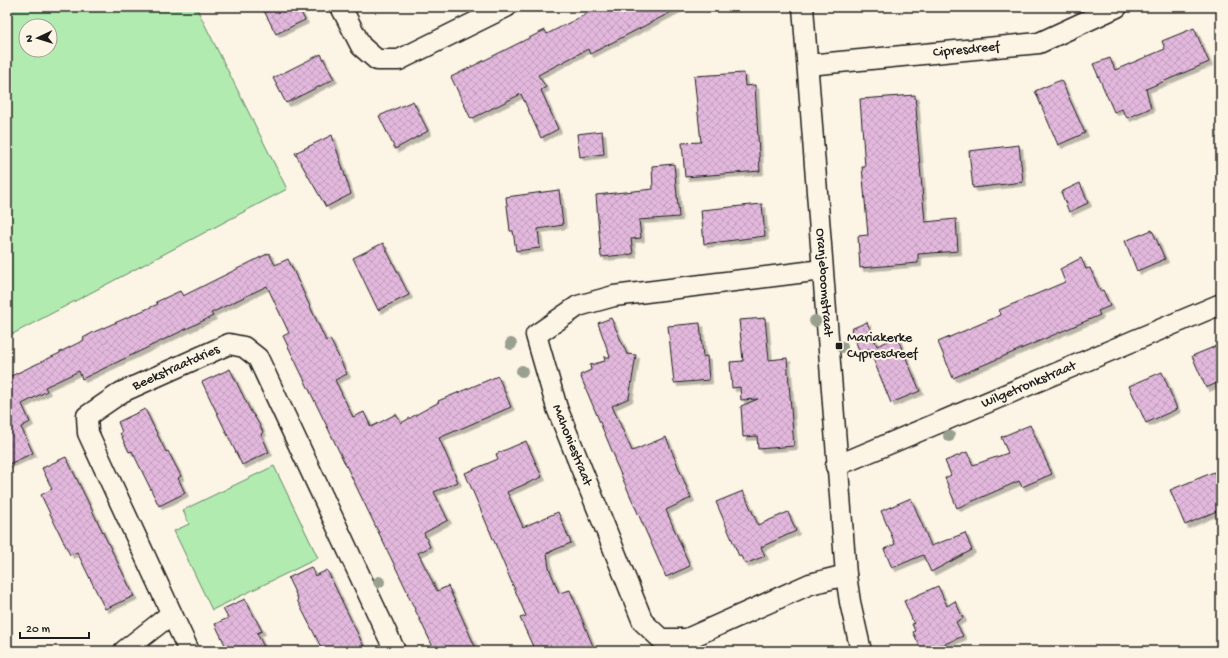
<svg xmlns="http://www.w3.org/2000/svg" width="1228" height="658" viewBox="0 0 1228 658" font-family="'Gochi Hand',sans-serif">
  <style>
    .park { fill: #b1ebb0; stroke: #668466; fill-rule: evenodd }
    .building { fill: url(#building-cross-hatch); stroke: #1c1c1c; filter: url(#shadow) }
    .lines { fill: none; stroke-linecap: round; stroke-linejoin: round }
    .minor-casing { stroke: #1c1c1c; stroke-width: 23 }
    .minor { stroke: #fcf5e5; stroke-width: 20 }
    .tree { fill: #9aa08f }
    .poi-dot { fill: #1c1c1c; stroke: #fcf5e5; stroke-width: 1.5 }
    .labels { text-anchor: middle; dominant-baseline: central; stroke-width: 4; stroke-linejoin: round; paint-order: stroke }
    .street-label { font-size: 14px; fill: #1c1c1c; stroke: #fcf5e5 }
    .poi-label { font-size: 14px; fill: #1c1c1c; stroke: #fcf5e5; text-anchor: start }
  </style>
  <defs>
    <pattern id="building-cross-hatch" width="8" height="8" patternUnits="userSpaceOnUse"><rect width="8" height="8" fill="#e3b8dd"/><path d="M0 0l8 8M0 8l8-8" fill="none" stroke="#c29ebd"/></pattern>
    <filter id="shadow"><feDropShadow dx="3.5" dy="3.5" stdDeviation="0" flood-color="#0004"/></filter>
  </defs>
  <rect width="100%" height="100%" fill="#fcf5e5"/>
  <filter id="ink" filterUnits="userSpaceOnUse"><feTurbulence type="fractalNoise" baseFrequency=".025" numOctaves="2"/><feDisplacementMap in="SourceGraphic" scale="8" xChannelSelector="R" yChannelSelector="G"/><feConvolveMatrix kernelMatrix="1 2 1 2 8 2 1 2 1" color-interpolation-filters="sRGB"/></filter>
  <g filter="url(#ink)">
    <path class="park" d="M7,7H196L287,189L7,337ZM26,26H50V50H26Z
      M274,466L318,558L212,610L174,531L189,524L183,510Z"/>
    <path class="building" d="M262,7H298L305,20L276,34Z
      M600,7H681L590,54L588,49L538,75L546,87L541,90L558,129L541,138L521,94L471,119L451,77L545,30L547,34Z
      M1194,28L1209,62L1146,89L1151,108L1127,118L1122,109L1114,112L1093,64L1110,58L1115,70L1165,49L1162,41Z
      M321,54L334,79L286,103L273,78Z
      M744,73L745,86L755,85L760,171L685,177L682,143L701,142L694,76Z
      M1061,80L1085,133L1058,145L1035,91Z
      M915,95L917,120L916,121L925,222L956,219L958,251L918,254V263L860,268L858,236L868,235L862,167H865L860,99Z
      M413,101L428,131L395,149L379,116Z
      M602,131L604,154L580,157L577,134Z
      M332,135L351,194L326,207L295,153Z
      M1019,145L1023,182L973,188L969,151Z
      M674,164L679,217L639,220L641,238L631,239L633,254L601,257L596,195L653,189L652,166Z
      M1080,183L1088,203L1069,212L1061,192Z
      M559,190L563,225L538,229L540,248L516,251L513,231H510L506,197Z
      M762,204L765,236L704,244L701,210Z
      M1152,230L1165,259L1137,271L1125,241Z
      M383,243L409,295L378,310L353,258Z
      M269,253L275,265L288,259L326,341L330,339L347,374L335,380L353,417L364,412L371,427L396,414L401,423L439,402L438,401L498,376L511,407L439,438L458,482L434,492L448,520L424,533L430,547L418,553L437,591L448,586L477,651H435L407,593H408L283,336L289,333L267,286L211,313L213,316L82,379L79,371L45,387L47,391L22,404L30,422L21,427L33,453L7,465V372L9,377L60,353V352L84,340L83,338L94,332L158,304L156,302L180,291L183,296Z
      M1081,258L1086,269L1090,268L1100,291L1103,290L1110,306L1098,311L1100,315L953,378L938,342L1001,315L999,310L1065,282L1060,269Z
      M611,318L627,354L636,355L629,398L612,406L632,451L666,437L691,498L666,510L690,566L666,577L614,459L615,458L580,375L591,370L590,365L605,361L604,357H610L598,323Z
      M765,318L769,360L787,358L794,446L758,449L757,436L743,437L741,406L758,399L741,400L740,387L732,388L730,362L743,361L739,320Z
      M867,322L877,346L897,337L920,391L891,403L869,349L860,353L851,329Z
      M700,323L703,357L707,356L709,380L674,383L668,326Z
      M1221,344V381L1206,388L1192,356Z
      M230,369L252,414H253L259,424L263,432L261,434L269,452L242,465L202,382Z
      M1162,372L1177,409L1146,423L1129,386Z
      M145,409L166,452L168,451L181,476L178,478L185,493L159,506L132,451L129,452L120,433L122,432L118,422Z
      M1030,425L1052,474L1022,487L1019,481L957,508L945,478L951,475L945,461L967,452L973,465L1008,453L1001,437Z
      M526,441L542,477L507,492L523,527L558,512L571,543L547,553L549,568L559,593L570,590L595,651H535L520,618L526,616L465,473L498,459L496,454Z
      M66,457L134,596L105,609L77,552L70,555L41,495L52,489L42,468Z
      M1214,472L1221,487V509L1185,525L1170,490Z
      M743,491L758,525L788,512L796,531L761,547L765,556L745,564L741,556H739L716,502Z
      M911,498L931,546L965,533L972,550L931,572L923,555L892,568L884,549L895,544L881,511Z
      M311,567L315,576L327,570L366,651H323L297,600L298,599L288,578Z
      M938,586L947,606L955,601L963,618L956,622L963,636L929,651H922L913,632L915,631L912,624H914L904,601Z
      M245,599L262,631L257,633L266,651H228L215,624L228,618L223,609Z"/>
    <g class="lines">
      <defs>
        <g id="minor">
          <path d="M341,7L361,46L377,60H399L506,7"/>
          <path id="s1" d="M803,7L846,575L850,602L861,651"/>
          <path id="s2" d="M808,65L1039,43L1117,7"/>
          <path id="s3" d="M822,270L614,296L578,306L536,335L557,408L643,622L661,639H687L810,584L846,575"/>
          <path id="s4" d="M836,466L1221,304"/>
          <path d="M124,651L170,615"/>
          <path id="s5" d="M189,651L88,433L87,416L122,392L229,344L244,347L258,358L395,651"/>
        </g>
      </defs>
      <use href="#minor" class="minor-casing"/>
      <use href="#minor" class="minor"/>
    </g>
    <g class="tree">
      <circle cx="815" cy="321" r="6"/>
      <circle cx="511" cy="344" r="6"/>
      <circle cx="842" cy="347" r="6"/>
      <circle cx="522" cy="371" r="6"/>
      <circle cx="949" cy="436" r="6"/>
      <circle cx="379" cy="582" r="6"/>
    </g>
  </g>
  <rect class="poi-dot" x="835" y="342" width="8" height="8" rx="2"/>
  <g class="labels">
    <g class="street-label">
      <text stroke="none"><textPath href="#s2" startOffset="159">Cipresdreef</textPath></text>
      <text stroke="none"><textPath href="#s1" startOffset="276">Oranjeboomstraat</textPath></text>
      <text stroke="none"><textPath href="#s5" startOffset="359">Beekstraatdries</textPath></text>
      <text stroke="none"><textPath href="#s4" startOffset="209">Wilgetronkstraat</textPath></text>
      <text stroke="none"><textPath href="#s3" startOffset="414">Mahoniestraat</textPath></text>
    </g>
    <g class="poi-label">
      <text x="847" y="338">Mariakerke<tspan x="847" dy="16">Cypresdreef</tspan></text>
    </g>
  </g>
  <rect width="1228" height="658" fill="none" stroke="#fcf5e5" stroke-width="24"/>
  <rect x="12" y="12" width="1204" height="634" fill="none" stroke="#1c1c1c" stroke-width="1.5" filter="url(#ink)"/>
  <g transform="translate(38 38) rotate(266)"><circle r="19" fill="#fcf5e5" stroke="#a29e95"/>
  <path d="M0-3L7 15L0 10L-7 15Z" fill="#1c1c1c"/>
  <text y="-6" font-size="11" font-weight="bold" text-anchor="middle" fill="#1c1c1c">N</text>
  </g>
  <path d="M20 632v6h69v-6" fill="none" stroke="#1c1c1c" stroke-width="2"/>
  <text x="26" y="632" font-size="12" fill="#1c1c1c" stroke="#fcf5e5" stroke-width="3" paint-order="stroke">20 m</text>
</svg>
